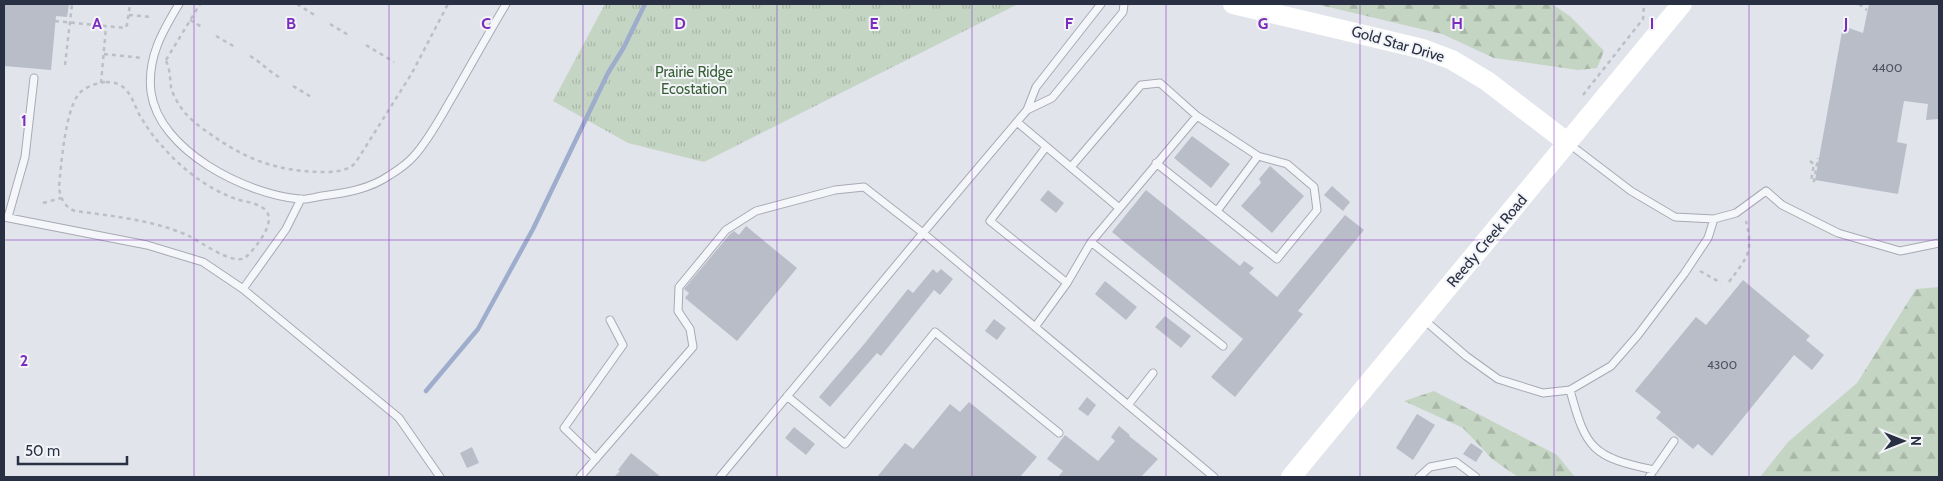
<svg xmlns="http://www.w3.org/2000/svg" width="1943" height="481" viewBox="0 0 1943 481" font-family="Cabin,sans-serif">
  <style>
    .forest { fill: url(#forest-firs) }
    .park { fill: url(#park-tufts) }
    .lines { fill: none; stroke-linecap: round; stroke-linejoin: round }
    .stream { stroke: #9dadcb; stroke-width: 4.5 }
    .building { fill: #b9bdc8 }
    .lane-casing { stroke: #a7aab5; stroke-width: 9 }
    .path { stroke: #bcbfc6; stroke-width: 2.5; stroke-dasharray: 4 4; stroke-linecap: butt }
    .lane { stroke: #f5f6f9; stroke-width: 7 }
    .secondary { stroke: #fff; stroke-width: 20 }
    .grid { fill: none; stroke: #7b2cbf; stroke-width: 1; stroke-opacity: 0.55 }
    .labels { text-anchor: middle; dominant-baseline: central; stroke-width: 4; stroke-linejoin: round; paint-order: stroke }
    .number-label { font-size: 12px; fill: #4e5364 }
    .street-label { font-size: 15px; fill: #2a3043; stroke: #f2f4f8 }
    .park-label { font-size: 15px; fill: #395f37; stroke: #f2f4f8 }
    .grid-label { font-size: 16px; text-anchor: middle; font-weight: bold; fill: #7b2cbf; stroke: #f2f4f8; stroke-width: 4; stroke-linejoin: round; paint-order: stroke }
  </style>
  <defs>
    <pattern id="forest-firs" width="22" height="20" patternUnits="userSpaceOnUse" patternTransform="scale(1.25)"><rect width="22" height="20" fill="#c5d5c3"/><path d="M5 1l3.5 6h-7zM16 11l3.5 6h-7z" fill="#a9b7a9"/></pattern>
    <pattern id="park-tufts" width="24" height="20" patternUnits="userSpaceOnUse" patternTransform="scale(1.25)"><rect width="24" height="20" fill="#c5d5c3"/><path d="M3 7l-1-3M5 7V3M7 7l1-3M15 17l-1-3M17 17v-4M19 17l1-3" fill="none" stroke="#a9b7a9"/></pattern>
  </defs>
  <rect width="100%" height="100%" fill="#e2e4eb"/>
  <path class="forest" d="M1316,4H1552L1571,17L1604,51L1597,68L1578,70L1494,58L1442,34Z
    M1939,287V477H1760L1788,442L1857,383L1916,289Z
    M1434,391L1557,455L1575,477H1518L1492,459L1463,428L1404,401Z"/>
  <path class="park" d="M605,4H1018L704,162L628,143L553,101Z"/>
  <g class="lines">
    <path class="stream" d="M426,391L478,329L533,229L608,73L624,47L645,4"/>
  </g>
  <path class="building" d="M4,4H69L67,17L56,16L51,70L4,66Z
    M1869,4H1939V119L1926,120L1928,104L1904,101L1897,142L1907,144L1898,194L1815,180L1843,26L1863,33Z
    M1192,136L1230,164L1211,188L1174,158Z
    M1270,166L1304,196L1272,233L1241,206L1261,183L1259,179Z
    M1332,186L1350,202L1343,211L1324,195Z
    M1048,190L1064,203L1056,213L1040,200Z
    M1146,190L1240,266L1244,261L1254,268L1249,273L1277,297L1345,215L1364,230L1298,311L1303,314L1235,397L1211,377L1243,339L1112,232Z
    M746,226L797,268L737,341L685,298L689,293L684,289L730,234L734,231L739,235Z
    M933,269L937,273L941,269L953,279L940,295L934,290L881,356L877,353L830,407L819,397L865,343L908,289L913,293Z
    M1743,280L1810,336L1806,340L1824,355L1812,370L1794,355L1712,456L1698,444L1693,449L1656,418L1661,412L1635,391L1696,317L1706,325Z
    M1105,281L1137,307L1126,320L1095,294Z
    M1165,316L1191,336L1181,348L1155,327Z
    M994,319L1006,328L997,340L985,331Z
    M1087,397L1096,405L1088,416L1078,409Z
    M969,402L1037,457L1020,477H877L905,443L913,449L950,404L960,412Z
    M1417,414L1435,425L1413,460L1396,448Z
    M1119,426L1130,435L1129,436L1158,459L1141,477H1058L1063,471L1047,459L1065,435L1098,461L1115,441L1111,437Z
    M794,427L815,444L806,455L785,438Z
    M1471,443L1483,451L1476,462L1463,454Z
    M472,447L479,463L467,468L460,453Z
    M631,453L661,477H614L620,471L618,470Z"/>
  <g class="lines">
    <defs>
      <path id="lane" d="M179,4C162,32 147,58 151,92C159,151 246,194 299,199C307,200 315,197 322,196C346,193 370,189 390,175C398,170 408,163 414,156C430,138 441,116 453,96C471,65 488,34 506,4
        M1027,110L1052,98L1123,12L1124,4
        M1017,122L1118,207
        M1568,143L1631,191L1675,217L1714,219L1736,213L1766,191L1782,205L1838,233L1900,251L1939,243
        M1046,147L990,221L1067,283
        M1071,167L1141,85L1160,83L1197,116L1258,156L1287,164L1314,187L1317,210L1277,259L1156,163
        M1217,211L1258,156
        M4,217L147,245L203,262L243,289L399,418L440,477
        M8,217L25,157L34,78
        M1091,242L1223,346
        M243,289L286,229L301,199
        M1423,319L1466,356L1498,379L1543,393L1570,390L1611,366L1638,335L1684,274L1708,238L1714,219
        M1035,327L1067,283L1091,242L1197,116
        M1570,390C1586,450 1593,457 1654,470
        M787,396L845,444L935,332L1059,433
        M1128,405L1153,373
        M596,459L564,428L623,345L610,320
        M580,477L693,347L690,329L678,311L679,287L726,230L756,211L835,190L864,187L923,233L1214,477
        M720,477L923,233L1027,110L1036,87L1101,4
        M1419,477L1430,467L1456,462L1476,477
        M1649,477L1674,441"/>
    </defs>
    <use href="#lane" class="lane-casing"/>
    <path class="path" d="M297,4L316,16
      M1859,4L1867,10
      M129,15L152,17
      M190,20L202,27
      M55,21L125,28L127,25L130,4
      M330,24L350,36
      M216,36L235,47
      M366,45L394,62
      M104,54L143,58
      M250,56C261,62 268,71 279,77
      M166,60L200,4
      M166,61C170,69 170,78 171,87C173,96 180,107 186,114C194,123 206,131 216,138C250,161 279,171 321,172C333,172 348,172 356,162L412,73L448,4
      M65,65L72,4
      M106,82C112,82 118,83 123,87C132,94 135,107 140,116C147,127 154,138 163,147C182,169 208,189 236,199C245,202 261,203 267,212C275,225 255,248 246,257C235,267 201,242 189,236C154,220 112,216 75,211C64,207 60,197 59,187C61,165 65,113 78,95C84,87 96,83 106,82Z
      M101,83L106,27
      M293,86L313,98
      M1583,95L1643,19L1644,4
      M1810,161L1814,164L1811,181H1814L1818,158
      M43,203L61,198
      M1700,271L1721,283
      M1729,282C1747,257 1754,253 1746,221"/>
    <use href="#lane" class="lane"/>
    <path class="secondary" d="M1233,4L1423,49L1452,60L1487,81L1568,143
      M1291,477L1682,4"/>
  </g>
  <path class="grid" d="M194,4V477M389,4V477M583,4V477M777,4V477M972,4V477M1166,4V477M1360,4V477M1554,4V477M1749,4V477M4,240H1939"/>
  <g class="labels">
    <g class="number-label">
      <text x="1887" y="67">4400</text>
      <text x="1722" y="364">4300</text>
    </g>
    <g class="street-label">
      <text transform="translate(1398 44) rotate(16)">Gold Star Drive</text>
      <text transform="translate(1487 241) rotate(-50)">Reedy Creek Road</text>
    </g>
    <g class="park-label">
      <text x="694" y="72">Prairie Ridge<tspan x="694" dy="17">Ecostation</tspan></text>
    </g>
  </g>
  <g class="grid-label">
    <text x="97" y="29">A</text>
    <text x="291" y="29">B</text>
    <text x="486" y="29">C</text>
    <text x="680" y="29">D</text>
    <text x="874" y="29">E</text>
    <text x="1069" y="29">F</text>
    <text x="1263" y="29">G</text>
    <text x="1457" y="29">H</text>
    <text x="1652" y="29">I</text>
    <text x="1846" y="29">J</text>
    <text x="24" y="126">1</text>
    <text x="24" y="366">2</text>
  </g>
  <rect width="1943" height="481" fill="none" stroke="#2a3043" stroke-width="10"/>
  <g transform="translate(1903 441) rotate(90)" stroke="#f2f4f8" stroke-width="4" paint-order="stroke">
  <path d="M0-4L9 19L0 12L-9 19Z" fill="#2a3043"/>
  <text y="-8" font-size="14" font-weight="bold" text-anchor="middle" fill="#2a3043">N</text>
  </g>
  <path d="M18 456v8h109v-8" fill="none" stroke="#2a3043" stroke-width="2.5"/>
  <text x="25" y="456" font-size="15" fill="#2a3043" stroke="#f2f4f8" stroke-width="4" paint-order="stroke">50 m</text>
</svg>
